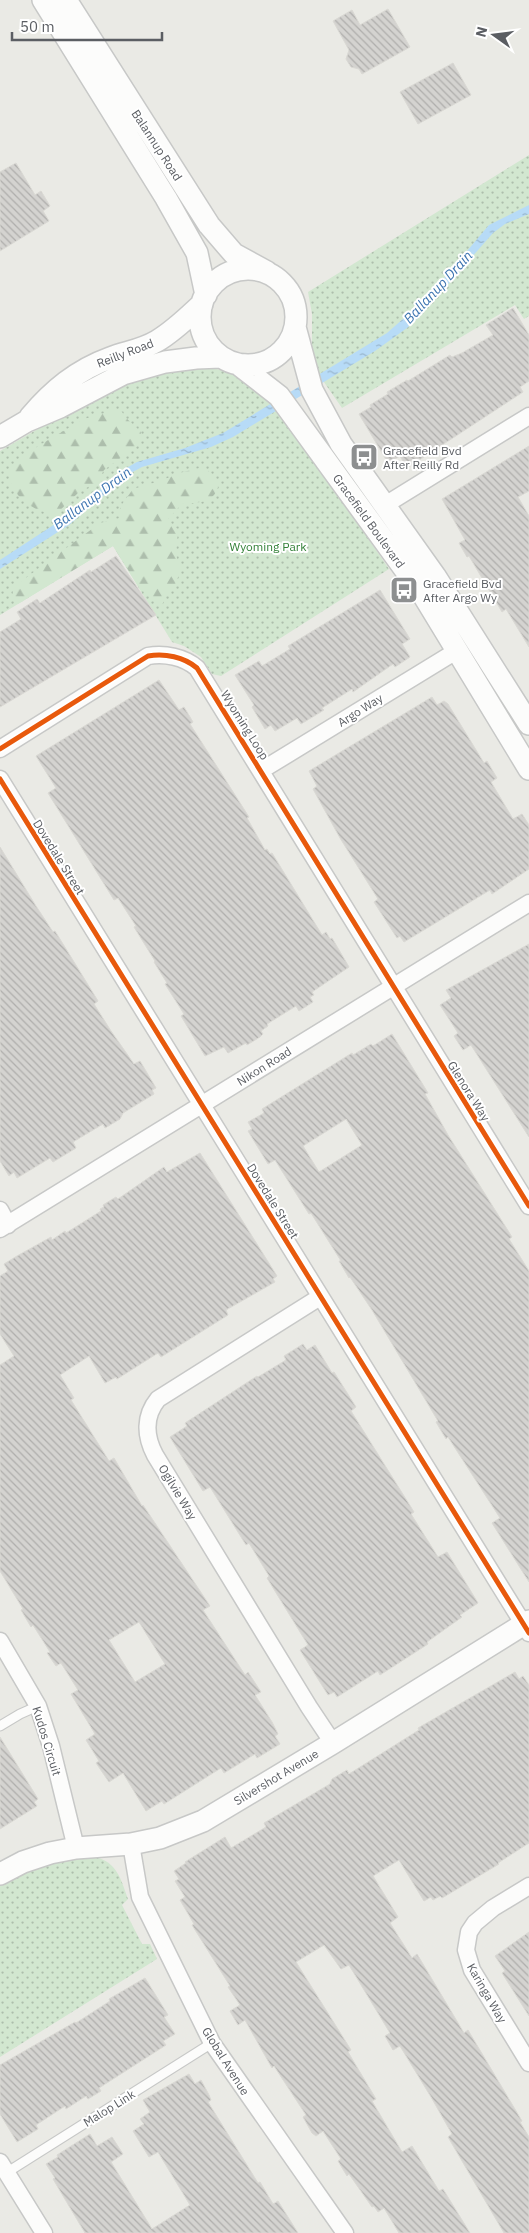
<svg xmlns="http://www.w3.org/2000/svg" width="529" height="2233" viewBox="0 0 529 2233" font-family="'IBM Plex Sans',sans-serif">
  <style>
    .grass { fill: url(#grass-dots) }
    .forest { fill: url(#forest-firs) }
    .water { fill: url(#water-ripples) }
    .building { fill: url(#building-back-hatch); stroke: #dad9d4; fill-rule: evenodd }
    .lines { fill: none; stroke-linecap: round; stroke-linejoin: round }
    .service-casing { stroke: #c7c8c7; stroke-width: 11 }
    .minor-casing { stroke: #c7c8c7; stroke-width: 19 }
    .tertiary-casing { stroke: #c7c8c7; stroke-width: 24 }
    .service { stroke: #fcfcfb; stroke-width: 9 }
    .minor { stroke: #fcfcfb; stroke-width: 16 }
    .tertiary { stroke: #fcfcfb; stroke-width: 21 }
    .cycleway-casing { stroke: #fff; stroke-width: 8 }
    .cycleway { stroke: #e8590c; stroke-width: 5 }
    .labels { text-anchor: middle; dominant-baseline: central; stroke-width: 4; stroke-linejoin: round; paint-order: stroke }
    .street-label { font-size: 12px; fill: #5b5e63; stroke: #fff }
    .poi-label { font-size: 12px; fill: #5b5e63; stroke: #fff; text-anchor: start }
    .park-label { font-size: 12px; fill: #338138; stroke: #fff }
    .water-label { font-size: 14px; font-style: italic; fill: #3e75b1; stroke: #fff }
  </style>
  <defs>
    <pattern id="grass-dots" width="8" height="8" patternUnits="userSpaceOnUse" patternTransform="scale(1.25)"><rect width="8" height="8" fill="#d2e7d0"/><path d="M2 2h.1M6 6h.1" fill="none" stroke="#adbeac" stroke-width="1.8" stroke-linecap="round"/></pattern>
    <pattern id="forest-firs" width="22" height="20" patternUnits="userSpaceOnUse" patternTransform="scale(1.25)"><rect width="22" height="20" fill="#d2e7d0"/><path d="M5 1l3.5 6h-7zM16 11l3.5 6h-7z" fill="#adbeac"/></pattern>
    <pattern id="water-ripples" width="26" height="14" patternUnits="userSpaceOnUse" patternTransform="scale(1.25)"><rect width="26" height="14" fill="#b7dbf7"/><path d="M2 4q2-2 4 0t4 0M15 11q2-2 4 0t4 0" fill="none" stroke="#98b5cc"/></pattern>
    <pattern id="building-back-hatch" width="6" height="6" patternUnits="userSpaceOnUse" patternTransform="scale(1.25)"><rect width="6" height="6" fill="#d4d3d0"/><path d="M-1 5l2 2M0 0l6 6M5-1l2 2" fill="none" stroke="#afaeac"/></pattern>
  </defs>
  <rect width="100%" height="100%" fill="#eaeae5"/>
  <path class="grass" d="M529,155V316L524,319L515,305L342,408L319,375L312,352V314L308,292Z
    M207,368L232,371L256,383L293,428L389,569L221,676L212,674L201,657L184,646L172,642L113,546L0,615V451L110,387L165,372Z
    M95,1857C117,1862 121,1879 128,1899L122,1905L142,1944H150L157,1959L0,2057V1886C37,1866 54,1861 95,1857Z"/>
  <path class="forest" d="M115,410L122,412L125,417L141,432L140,444L104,470L98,481L78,493L55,515C31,510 11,497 8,470L38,446L84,419Z
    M204,467L214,476L218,487C213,504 198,502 182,504L168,519L174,527L178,529L176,554L180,571L176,583L167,594L162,605L137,584L113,546L18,604C12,598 11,595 15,586L100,523L120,518V507L133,489L163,480L179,473Z"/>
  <path class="water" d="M529,205V214L505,224L493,233L420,316L407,328L375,351L233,437L211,447L142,467L129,474L69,525L0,569V560L81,507L121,471L137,462L185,448L223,433L387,333L429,296L489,225Z"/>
  <path class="building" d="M388,9L410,47L362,74L359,69L351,67L346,59L349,50L333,21L352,10L360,25Z
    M453,63L471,95L418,124L400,92Z
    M16,163L35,195L41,191L50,206L43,211L49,221L0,251V172Z
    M513,308L529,335V381L520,387L523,392L407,468L400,456L388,463L359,414L371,407L370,405L388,394L387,392L407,380L408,381L450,355L452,357L462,353L493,335L486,325Z
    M529,446V491L518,497L529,516V647L506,609L502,612L469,556L467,557L459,543L465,540L442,499Z
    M116,556L156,615L0,707V632L21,619L17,612L37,599L40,603L90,570L91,572Z
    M380,590L410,639L402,644L410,657L395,667L393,664L353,692L352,689L322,708L324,710L301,724L297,718L275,731L271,725L265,729L252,707L254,705L235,675L259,661L262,666L290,649L288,646Z
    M159,680L179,710L184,707L193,722L190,724L249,817L247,818L265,850L267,849L270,854L272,853L322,935L326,932L330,939L332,938L349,967L312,992L314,995L310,997L313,1002L299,1011L296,1006L267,1024L268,1026L261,1031L263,1034L260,1037L247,1045L246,1043L228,1053L224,1047L205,1056L181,1016L184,1014L165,984L167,983L154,962L155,961L134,927L136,926L118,898L114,900L48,793L56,788L36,756Z
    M432,697L437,705L444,701L448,704L484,763L487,761L497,778L491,782L513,819L522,814L529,825V869L492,894L490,890L404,942L400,936L397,938L374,902L378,899L340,838L313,789L317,786L309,771Z
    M0,847L36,906L53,932L55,931L98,1001L94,1004L111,1031L134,1064L140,1061L156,1088L152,1090L154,1094L123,1113L120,1119L105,1128L103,1124L73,1142L76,1148L53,1162L50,1158L17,1178L14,1172L9,1176L0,1161Z
    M529,944V1137L471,1045L463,1050L454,1036L458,1033L440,1005L451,998L446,990Z
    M392,1034L428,1093L425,1094L448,1135L512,1237L509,1239L529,1271V1582L492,1523L500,1518L448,1437L446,1439L436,1422L438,1421L372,1310L350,1277L349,1278L339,1261H341L311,1213L309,1214L275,1160L268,1164L248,1131L252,1129L248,1122L264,1113L262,1109L352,1053L353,1055L371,1044L373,1046ZM346,1119L362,1145L319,1172L303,1146Z
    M200,1153L277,1276L273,1279L275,1282L226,1310L228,1315L161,1357L158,1353L117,1379L116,1377L105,1383L89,1356L60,1375L74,1398L71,1400L109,1461L114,1458L142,1506L143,1505L210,1606L203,1610L245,1675L248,1672L261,1692L255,1695L272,1722L278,1734L275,1736L280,1744L257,1758L255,1754L224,1773L221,1768L164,1804L162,1801L146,1811L123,1773L109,1782L96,1763L99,1761L86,1740L95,1734L71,1694L78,1690L61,1663L56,1666L47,1653L50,1652L33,1625L31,1627L21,1610L23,1609L0,1571V1365L14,1356L0,1334V1276L8,1271L4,1264L17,1256L51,1237L52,1240L65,1231L66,1233L101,1211L100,1209L104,1207L103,1205L116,1197L118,1199L164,1167L167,1172ZM139,1622L165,1664L135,1682L109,1640Z
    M303,1344L307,1350L315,1345L332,1373L334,1372L356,1407L351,1411L414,1512L411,1514L438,1557L447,1552L478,1603L460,1615L462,1617L427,1642L428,1644L380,1675L378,1671L337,1697L334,1692L328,1695L300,1650L308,1645L267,1578L269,1576L249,1543L246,1545L210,1487L203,1491L170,1437L187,1426L185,1423L257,1376L258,1377L286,1360L284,1356Z
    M515,1672L519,1679L523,1676L529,1685V1843L498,1863L499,1864L442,1898L440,1896L433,1900L431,1897L424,1901L399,1860L373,1876L398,1917L390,1923L412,1958L417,1954L464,2033L468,2030L522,2121L520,2122L529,2137V2233H504L448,2137L452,2134L431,2097L400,2046L393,2050L385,2036L390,2033L349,1965L341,1969L324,1945L296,1962L351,2050L348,2052L376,2099L372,2101L402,2152L412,2146L439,2191L443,2189L470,2233H399L384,2208L378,2212L374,2206L372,2207L349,2174L347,2176L338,2161L341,2159L323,2131L316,2136L312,2133L303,2117L306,2115L274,2066L272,2068L245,2020L238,2025L230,2011L240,2005L228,1987L230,1986L192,1925L194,1924L180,1900L185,1897L175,1881L179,1879L174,1871L186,1863L185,1862L225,1837L231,1848L266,1827L264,1823L330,1784L332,1779L347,1770L349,1774L419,1730L418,1728Z
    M0,1737L38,1799L34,1802L37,1806L0,1829Z
    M529,1932V2016L502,1973L505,1971L495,1956Z
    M145,1978L168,2015L164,2017L175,2034L163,2041L166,2045L99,2088L101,2091L88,2099L86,2096L66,2109L65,2106L36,2125L38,2129L17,2142L0,2114V2065L75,2022L76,2023L110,2001L109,1999Z
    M189,2074L195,2084L201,2080L209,2095L211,2100L208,2102L258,2183L260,2182L273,2204L278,2201L298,2233H85L53,2179L55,2178L46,2164L58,2157L57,2155L90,2134L97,2146L112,2137L123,2154L111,2162L152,2229L190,2205L158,2152L149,2157L133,2131L144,2124L140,2119L150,2112L143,2100Z"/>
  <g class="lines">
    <defs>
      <path id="service" d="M0,1726L20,1714L38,1706
        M6,2173L212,2043"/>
      <path id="minor" d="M385,505L529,416
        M0,749L148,656C165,653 184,657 197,668L529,1206
        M262,770L458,650
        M0,779L529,1633
        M0,1210L8,1225
        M0,1229L529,903
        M320,1297L158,1399C144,1416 145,1436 155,1455L309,1707L333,1743
        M0,1641L38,1706L51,1746L76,1848
        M131,1844L140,1897L212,2043L345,2233
        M529,1886L493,1908L475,1923L469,1932L466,1950L472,1970L529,2063
        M0,2162L44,2233"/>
      <path id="tertiary" d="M43,0L166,198L197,253L206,295
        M66,0L209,225L234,254L267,272
        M200 317a48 48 0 1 1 96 0a48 48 0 1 1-96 0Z
        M295,327L312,390L341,444L435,576L529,724
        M238,364L279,396L422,593L529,769
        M30,417C53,390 77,370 110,358C126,352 142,350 157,341C174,331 188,317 202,304
        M0,437L27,421L60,407L123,374L165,362L196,358L221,357
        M0,1874L23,1862L50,1853L76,1848L131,1844L160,1838L203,1821L333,1743L529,1621"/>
    </defs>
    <use href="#service" class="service-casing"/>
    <use href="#minor" class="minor-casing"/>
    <use href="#tertiary" class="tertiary-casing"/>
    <use href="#service" class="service"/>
    <use href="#minor" class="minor"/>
    <use href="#tertiary" class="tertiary"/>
    <defs>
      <path id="cycleway" d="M0,749L148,656C165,653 184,657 197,668L529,1206
        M0,779L529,1633"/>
    </defs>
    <use href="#cycleway" class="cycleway-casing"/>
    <use href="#cycleway" class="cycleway"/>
  </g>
  <defs>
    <symbol id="bus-square" viewBox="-11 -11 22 22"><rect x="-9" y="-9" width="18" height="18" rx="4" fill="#8d8f90" stroke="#fff"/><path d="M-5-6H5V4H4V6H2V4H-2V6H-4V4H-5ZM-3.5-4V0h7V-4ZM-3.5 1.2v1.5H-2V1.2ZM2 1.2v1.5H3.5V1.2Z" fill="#fff"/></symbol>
  </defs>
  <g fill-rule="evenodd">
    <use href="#bus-square" x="348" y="441" width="32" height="32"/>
    <use href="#bus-square" x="388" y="574" width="32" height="32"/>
  </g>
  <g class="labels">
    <g class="street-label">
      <text transform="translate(157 145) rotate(57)">Balannup Road</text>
      <text transform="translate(125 353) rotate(-21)">Reilly Road</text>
      <text transform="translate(369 521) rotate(54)">Gracefield Boulevard</text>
      <text transform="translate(360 710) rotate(-32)">Argo Way</text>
      <text transform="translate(245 725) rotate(58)">Wyoming Loop</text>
      <text transform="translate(59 857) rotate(58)">Dovedale Street</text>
      <text transform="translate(264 1066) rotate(-32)">Nikon Road</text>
      <text transform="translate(469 1091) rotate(58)">Glenora Way</text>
      <text transform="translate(273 1201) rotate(58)">Dovedale Street</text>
      <text transform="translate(178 1492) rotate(59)">Ogilvie Way</text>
      <text transform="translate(47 1741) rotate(73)">Kudos Circuit</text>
      <text transform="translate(276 1777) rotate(-31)">Silvershot Avenue</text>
      <text transform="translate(487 1993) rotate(60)">Karinga Way</text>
      <text transform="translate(226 2061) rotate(58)">Global Avenue</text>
      <text transform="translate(109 2108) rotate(-32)">Malop Link</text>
    </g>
    <g class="poi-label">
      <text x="383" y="450">Gracefield Bvd<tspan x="383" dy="14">After Reilly Rd</tspan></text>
      <text x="423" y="583">Gracefield Bvd<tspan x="423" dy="14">After Argo Wy</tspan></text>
    </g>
    <g class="park-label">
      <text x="268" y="546">Wyoming Park</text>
    </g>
    <g class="water-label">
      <text transform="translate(438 287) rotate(-47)">Ballanup Drain</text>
      <text transform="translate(92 498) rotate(-37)">Ballanup Drain</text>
    </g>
  </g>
  <g transform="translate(494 35) rotate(284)" stroke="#ffffff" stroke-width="4" paint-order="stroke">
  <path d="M0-4L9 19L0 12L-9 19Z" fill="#5b5e63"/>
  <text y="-8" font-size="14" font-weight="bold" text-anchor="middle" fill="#5b5e63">N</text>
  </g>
  <path d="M12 32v8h150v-8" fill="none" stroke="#5b5e63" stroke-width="2.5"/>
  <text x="20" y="32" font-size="15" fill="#5b5e63" stroke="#ffffff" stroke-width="4" paint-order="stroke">50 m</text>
</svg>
